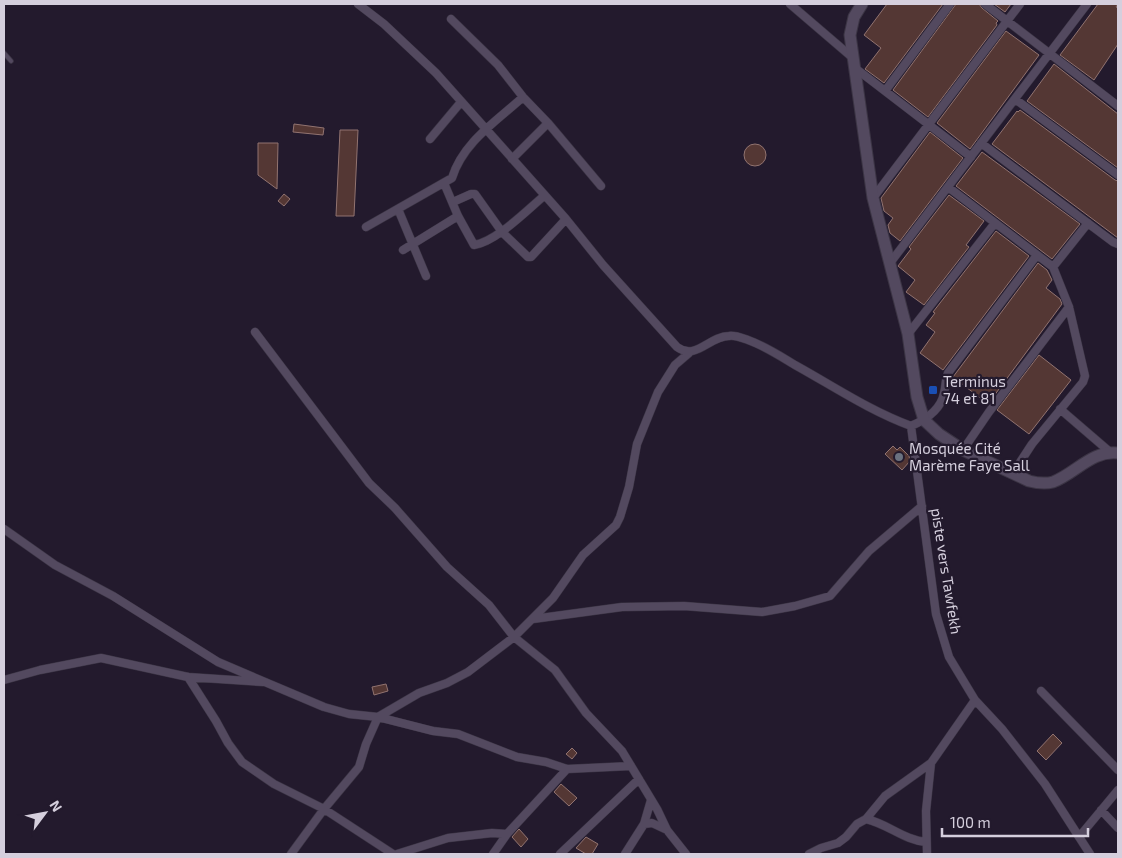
<svg xmlns="http://www.w3.org/2000/svg" width="1122" height="858" viewBox="0 0 1122 858" font-family="'Exo 2',sans-serif">
  <style>
    .building { fill: #543734; stroke: #917370 }
    .lines { fill: none; stroke-linecap: round; stroke-linejoin: round }
    .lane-casing { stroke: #3c3545; stroke-width: 5.5 }
    .street-casing { stroke: #3c3545; stroke-width: 9 }
    .secondary-casing { stroke: #3c3545; stroke-width: 13 }
    .lane { stroke: #53495f; stroke-width: 4 }
    .street { stroke: #53495f; stroke-width: 8 }
    .secondary { stroke: #53495f; stroke-width: 11 }
    .transit-dot { fill: #1a4fb4; stroke: #231a2d; stroke-width: 2 }
    .worship-dot { fill: #6b7280; stroke: #231a2d; stroke-width: 2 }
    .labels { text-anchor: middle; dominant-baseline: central; stroke-width: 4.5; stroke-linejoin: round; paint-order: stroke }
    .poi-label { font-size: 15px; fill: #d5cfdd; stroke: #231a2d; text-anchor: start }
    .street-label { font-size: 15px; fill: #d5cfdd; stroke: #231a2d }
  </style>
  <rect width="100%" height="100%" fill="#231a2d"/>
  <path class="building" d="M887,4H943L884,83L865,69L881,48L864,35Z
    M956,4H979L982,8L998,21L996,23L997,25L928,117L893,90Z
    M994,4H1011L1005,12Z
    M1098,4H1118L1116,7L1118,8V44L1094,80L1060,55Z
    M1006,31L1039,55L970,149L937,123Z
    M1054,64L1118,114V168L1027,101Z
    M1020,110L1115,180L1118,181V238L992,144L1017,111L1018,112Z
    M294,124L324,128L323,135L293,132Z
    M340,130H358L354,216H336Z
    M930,132L963,158L900,241L890,233L888,225L893,218L884,211L881,198Z
    M258,143H278L277,189L258,175Z
    M744 155a11 11 0 1 1 22 0a11 11 0 1 1-22 0Z
    M982,152L1080,224L1052,259L956,186Z
    M284,194L290,199L284,206L278,201Z
    M949,195L984,221L966,245L969,247L924,305L906,292L915,280L898,266L911,249L909,247Z
    M996,231L1029,256L943,370L920,353L935,332L926,325L935,313L933,312Z
    M1038,263L1047,270L1052,280L1046,288L1060,299L1062,304L988,404L953,377Z
    M1039,355L1071,380L1029,434L997,410Z
    M893,446L897,450L900,447L909,456L910,461L902,470L885,454Z
    M386,684L388,691L374,695L372,687Z
    M1053,734L1062,743L1046,760L1037,751Z
    M572,748L577,753L572,759L566,754Z
    M561,784L577,798L569,806L554,792Z
    M519,829L528,839L521,847L512,837Z
    M586,837L598,844L592,854H586L576,848Z"/>
  <g class="lines">
    <defs>
      <path id="lane" d="M4,53L11,61"/>
      <path id="street" d="M358,4L384,24L436,73L566,219L603,265L677,347C696,361 709,336 729,336C735,335 742,338 748,340C765,346 780,356 795,365C833,386 870,411 911,426C925,420 941,410 944,393C946,386 945,380 948,373L1037,255
        M790,4L853,58
        M985,4L1118,106
        M451,19L498,65L523,97L548,123L601,186
        M855,68L971,157
        M885,91L950,4
        M1015,99L1118,175
        M430,139L461,102
        M981,143L1113,242L1118,244
        M512,159L548,123
        M444,183L458,216L474,245C496,242 527,210 544,196
        M948,187L1053,267L1069,307L1085,376L1083,382L1032,444L1013,473
        M873,198L1020,4
        M453,202L471,194H475L502,232L528,257H531L566,219
        M398,209L426,276
        M366,227L452,178C463,142 497,121 523,97
        M403,250L458,216
        M890,263L1087,4
        M1053,267L1088,223
        M255,332L369,483L395,508L447,567L489,605L514,637L555,670L586,713L622,751L657,809L667,830L686,854
        M908,334L995,223
        M1060,409L1110,452
        M911,426L936,614L949,657L975,700L1002,729L1045,784L1090,854
        M963,450L989,412L1069,307
        M4,529L55,565L113,596L218,662L324,707L349,714L378,717L433,731L458,734L517,757L546,762L567,769L631,766
        M533,619L622,607L684,606L762,612L795,606L830,596L869,551L922,506
        M188,677L216,721L228,743L242,762L274,784L324,809L393,854
        M4,680L40,670L101,658L188,677L263,682
        M1041,691L1118,770
        M1101,810L1118,828
        M866,819C888,824 904,840 926,842
        M644,824L652,823L667,830
        M1079,837L1118,790
        M291,854L324,809L359,767L366,744L378,717L419,693L447,683L468,672L514,637L553,598L583,555L616,525L620,517L629,487L637,444L658,392L675,365L689,353
        M397,854L448,838L492,833L507,834
        M493,854L507,834L567,769
        M560,854L639,779
        M625,854L644,824L651,800
        M809,854L821,848L838,843L846,837L857,824L866,819L885,796L931,763
        M927,854L926,811L931,763L975,700"/>
      <path id="secondary" d="M862,4L854,17L850,35L873,198L908,334L917,397L924,420L939,434L963,450L1029,481C1037,483 1045,484 1053,482C1076,473 1092,450 1118,453"/>
    </defs>
    <use href="#lane" class="lane-casing"/>
    <use href="#street" class="street-casing"/>
    <use href="#secondary" class="secondary-casing"/>
    <use href="#lane" class="lane"/>
    <use href="#street" class="street"/>
    <use href="#secondary" class="secondary"/>
  </g>
  <rect class="transit-dot" x="928" y="385" width="10" height="10" rx="2.5"/>
  <circle class="worship-dot" cx="899" cy="457" r="5"/>
  <g class="labels">
    <g class="poi-label">
      <text x="943" y="381">Terminus<tspan x="943" dy="17">74 et 81</tspan></text>
      <text x="909" y="448">Mosquée Cité<tspan x="909" dy="17">Marème Faye Sall</tspan></text>
    </g>
    <g class="street-label">
      <text transform="translate(947 571) rotate(81)">piste vers Tawfekh</text>
    </g>
  </g>
  <rect width="1122" height="858" fill="none" stroke="#d5cfdd" stroke-width="10"/>
  <g transform="translate(45 813) rotate(58)" stroke="#231a2d" stroke-width="4" paint-order="stroke">
  <path d="M0-4L9 19L0 12L-9 19Z" fill="#d5cfdd"/>
  <text y="-8" font-size="14" font-weight="bold" text-anchor="middle" fill="#d5cfdd">N</text>
  </g>
  <path d="M942 828v8h146v-8" fill="none" stroke="#d5cfdd" stroke-width="2.5"/>
  <text x="950" y="828" font-size="15" fill="#d5cfdd" stroke="#231a2d" stroke-width="4" paint-order="stroke">100 m</text>
</svg>
